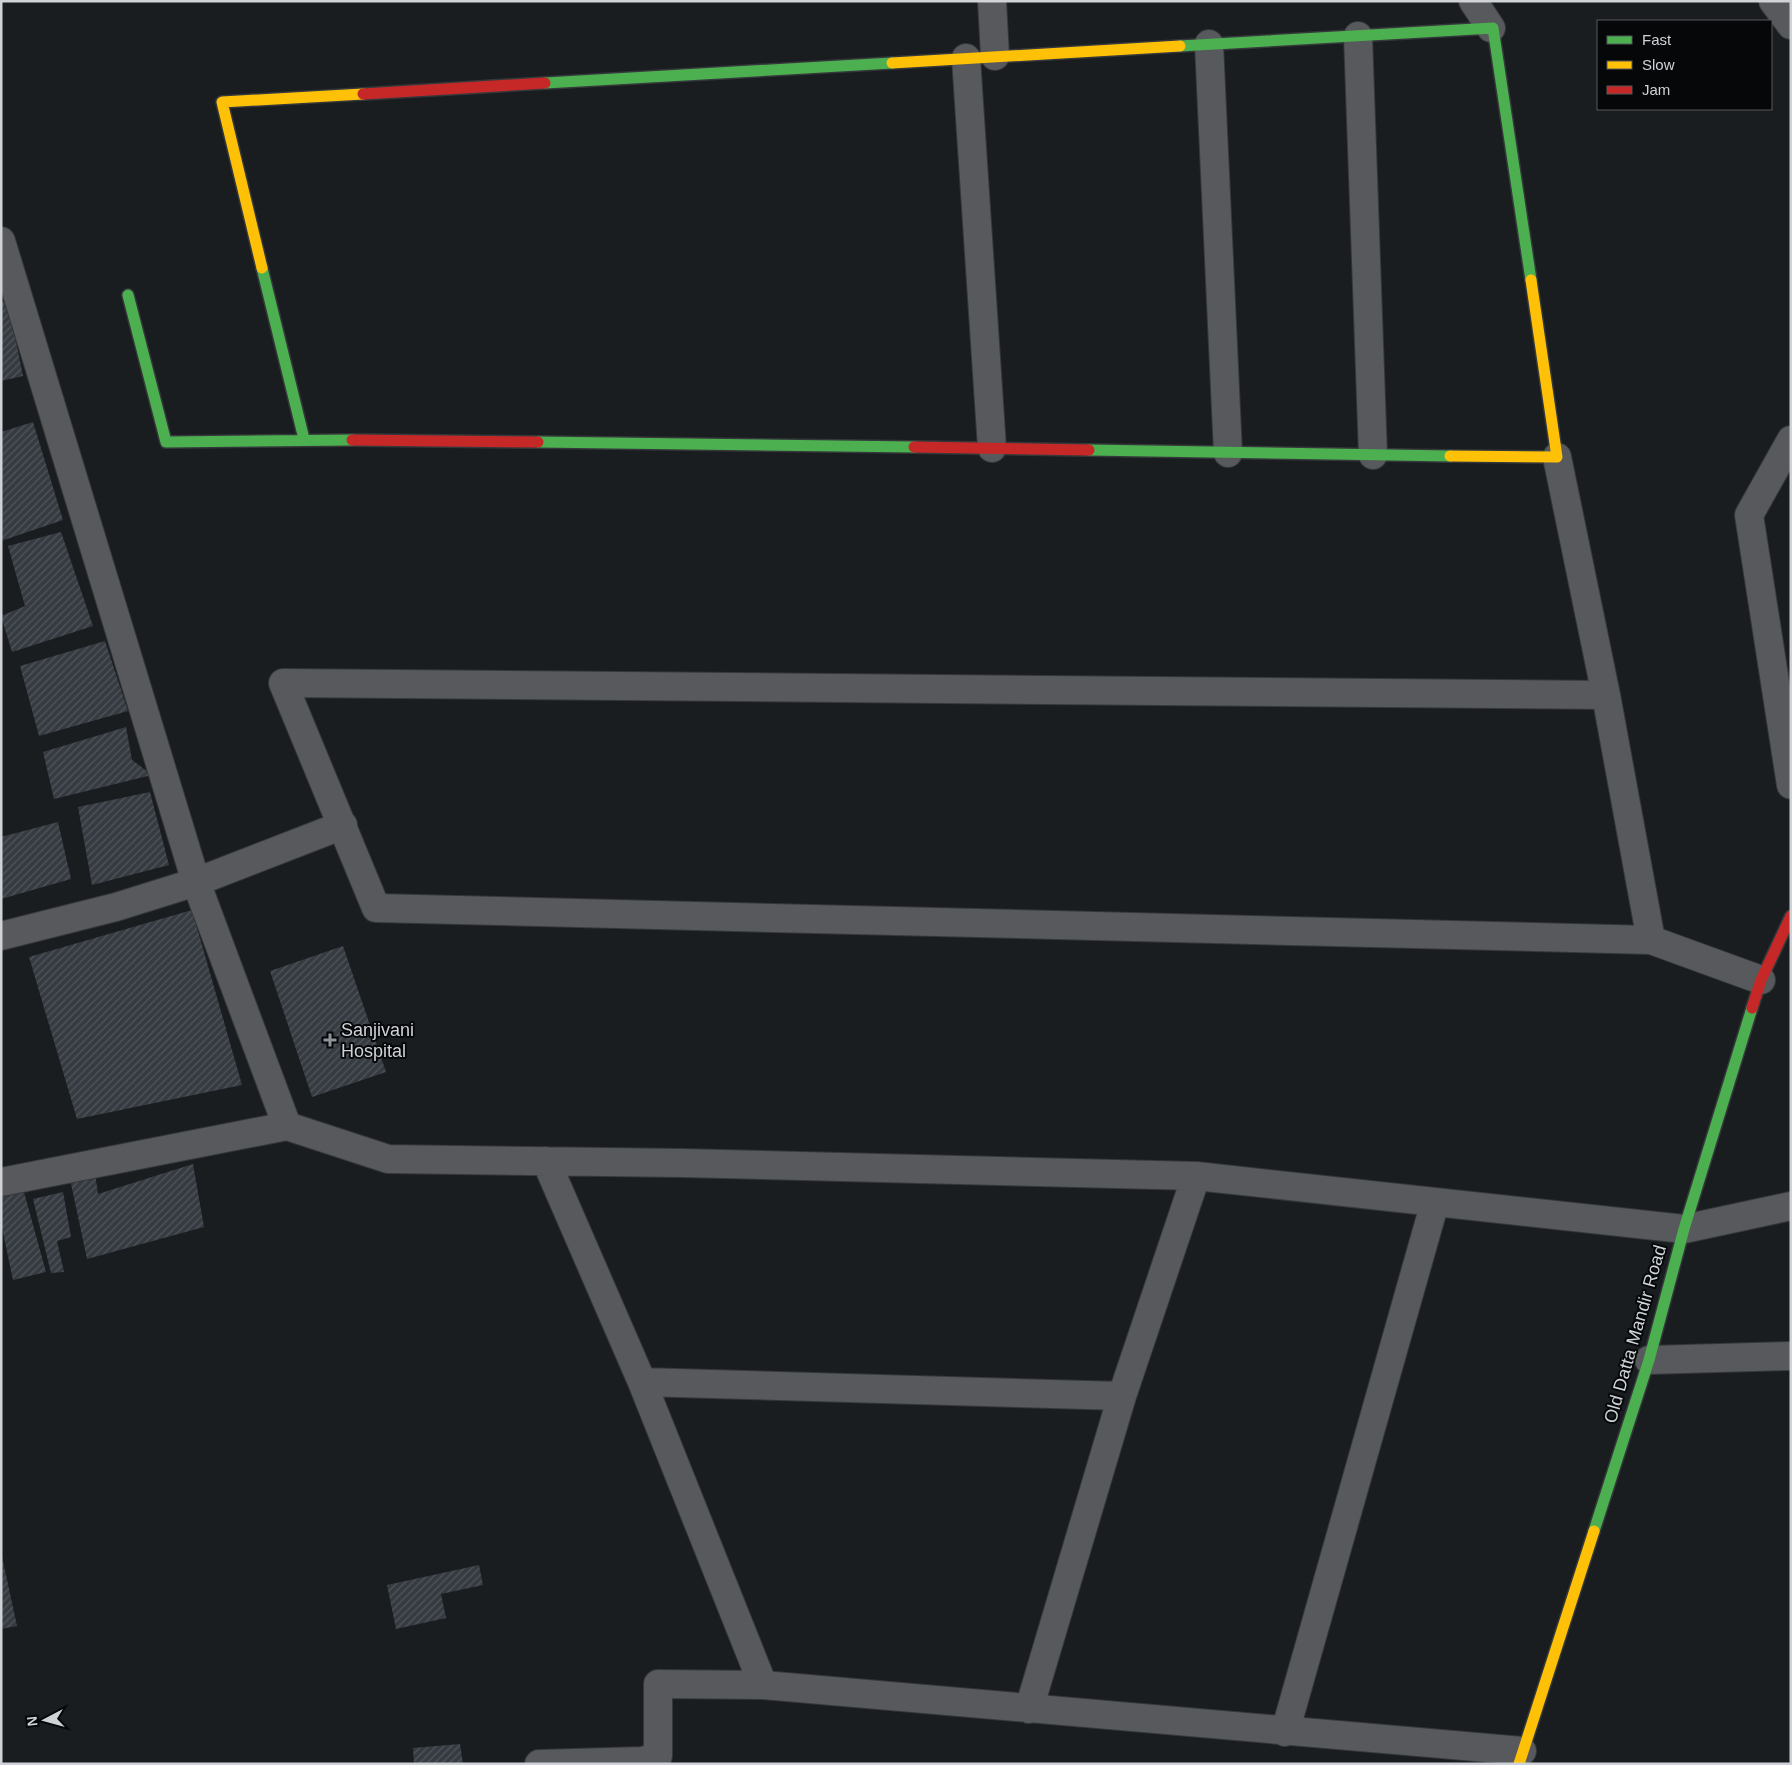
<svg xmlns="http://www.w3.org/2000/svg" width="1792" height="1765" viewBox="0 0 1792 1765" font-family="Arial,sans-serif">
  <style>
    .building { fill: url(#building-hatch) }
    .lines { fill: none; stroke-linecap: round; stroke-linejoin: round }
    .street-casing { stroke: #35383a; stroke-width: 30 }
    .fast-casing { stroke: #35383a; stroke-width: 14 }
    .slow-casing { stroke: #35383a; stroke-width: 14 }
    .jam-casing { stroke: #35383a; stroke-width: 14 }
    .street { stroke: #57595c; stroke-width: 28 }
    .fast { stroke: #4caf50; stroke-width: 11 }
    .slow { stroke: #ffc107; stroke-width: 11 }
    .jam { stroke: #c62828; stroke-width: 11 }
    .poi-dot { fill: #909396; stroke: #050709; stroke-width: 2 }
    .labels { text-anchor: middle; dominant-baseline: central; stroke-width: 4; stroke-linejoin: round; paint-order: stroke }
    .poi-label { font-size: 18px; fill: #cfd2d6; stroke: #050709; text-anchor: start }
    .street-label { font-size: 18px; fill: #cfd2d6; stroke: #050709 }
  </style>
  <defs>
    <pattern id="building-hatch" width="6" height="6" patternUnits="userSpaceOnUse" patternTransform="scale(1.25)"><rect width="6" height="6" fill="#353b41"/><path d="M-1 1l2-2M0 6l6-6M5 7l2-2" fill="none" stroke="#51565c"/></pattern>
  </defs>
  <rect width="100%" height="100%" fill="#1a1d20"/>
  <path class="building" d="M8,301L23,376L1,381V302Z
    M33,422L63,520L1,541V432Z
    M61,532L93,626L12,652L1,616L25,606L8,546Z
    M105,641L128,711L39,736L20,666Z
    M126,727L132,760L152,775L54,799L43,752Z
    M150,792L169,865L92,885L78,807Z
    M58,822L71,879L1,899V837Z
    M192,910L242,1085L77,1119L29,957Z
    M343,946L386,1072L312,1097L270,971Z
    M193,1164L204,1227L87,1259L70,1179L95,1173L98,1194Z
    M22,1185L46,1272L13,1280L1,1223V1191Z
    M63,1192L71,1237L57,1241L64,1272L51,1273L33,1199Z
    M1,1552L17,1626L1,1629Z
    M479,1565L483,1585L441,1594L446,1618L396,1629L387,1585Z
    M460,1744L463,1764H414L413,1748Z"/>
  <g class="lines">
    <defs>
      <path id="street" d="M992,1L995,56
        M1473,1L1491,28
        M1773,1L1791,25
        M1358,36L1373,455
        M1209,44L1228,453
        M966,58L992,448
        M1,241L196,882L116,907L1,936
        M1791,440L1749,515L1791,785
        M1557,457L1606,695
        M283,683L1606,695L1651,940L376,908Z
        M1651,940L1761,980
        M287,1126L196,882L343,825
        M546,1161L642,1382L763,1685L1522,1751
        M1,1182L287,1126L388,1159L682,1163L1196,1176L1684,1229L1791,1206
        M1649,1360L1791,1356
        M642,1382L1122,1396
        M1029,1709L1122,1396L1196,1176
        M1285,1732L1435,1202
        M539,1764L643,1761L658,1756V1684L763,1685"/>
      <path id="fast" d="M1180,46L1493,28L1531,280
        M545,83L892,63
        M262,268L304,439
        M128,295L166,442L352,440
        M538,442L914,447
        M1089,450L1450,456
        M1594,1531L1649,1360L1684,1229L1752,1008"/>
      <path id="slow" d="M892,63L1180,46
        M262,268L222,102L363,94
        M1450,456L1557,457L1531,280
        M1519,1764L1594,1531"/>
      <path id="jam" d="M363,94L545,83
        M352,440L538,442
        M914,447L1089,450
        M1752,1008L1761,980L1791,916"/>
    </defs>
    <use href="#street" class="street-casing"/>
    <use href="#fast" class="fast-casing"/>
    <use href="#slow" class="slow-casing"/>
    <use href="#jam" class="jam-casing"/>
    <use href="#street" class="street"/>
    <use href="#fast" class="fast"/>
    <use href="#slow" class="slow"/>
    <use href="#jam" class="jam"/>
  </g>
  <path class="poi-dot" d="M327.5 1032.5h5v5h5v5h-5v5h-5v-5h-5v-5h5z"/>
  <g class="labels">
    <g class="poi-label">
      <text x="341" y="1030">Sanjivani<tspan x="341" dy="21">Hospital</tspan></text>
    </g>
    <g class="street-label">
      <text transform="translate(1635 1334) rotate(-74)">Old Datta Mandir Road</text>
    </g>
  </g>
  <rect width="1792" height="1765" fill="none" stroke="#cfd2d6" stroke-width="5"/>
  <rect x="1597" y="20" width="175" height="90" fill="#050709" stroke="#56585b"/>
  <rect x="1607" y="36" width="25" height="8" fill="#4caf50" stroke="#56585b"/>
  <text x="1642" y="45" font-size="15" fill="#cfd2d6">Fast</text>
  <rect x="1607" y="61" width="25" height="8" fill="#ffc107" stroke="#56585b"/>
  <text x="1642" y="70" font-size="15" fill="#cfd2d6">Slow</text>
  <rect x="1607" y="86" width="25" height="8" fill="#c62828" stroke="#56585b"/>
  <text x="1642" y="95" font-size="15" fill="#cfd2d6">Jam</text>
  <g transform="translate(45 1720) rotate(264)" stroke="#050709" stroke-width="4" paint-order="stroke">
  <path d="M0-4L9 19L0 12L-9 19Z" fill="#cfd2d6"/>
  <text y="-8" font-size="14" font-weight="bold" text-anchor="middle" fill="#cfd2d6">N</text>
  </g>
</svg>
